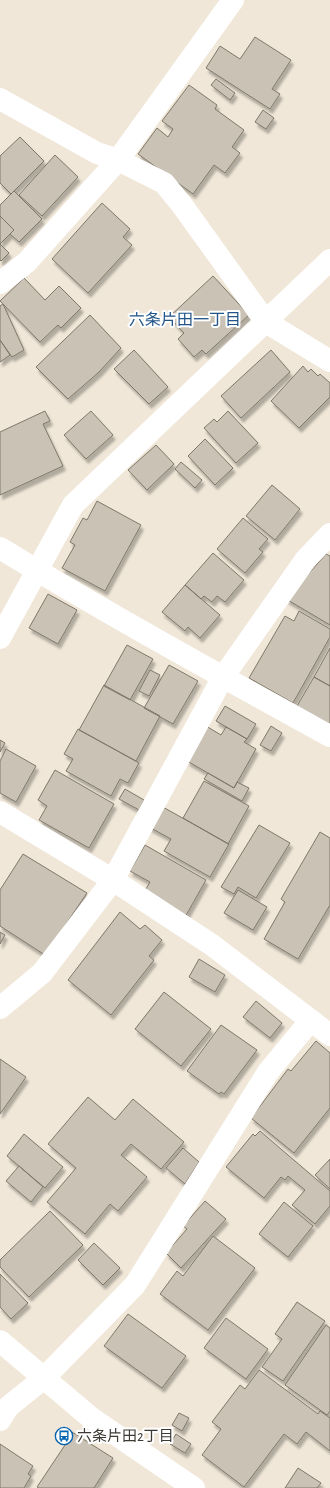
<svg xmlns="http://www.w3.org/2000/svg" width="330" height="1488" viewBox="0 0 330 1488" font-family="'Alegreya Sans','Noto Sans JP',sans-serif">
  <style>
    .building { fill: #cac2b4; stroke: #7f786a; filter: url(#shadow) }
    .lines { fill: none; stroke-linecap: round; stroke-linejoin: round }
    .minor { stroke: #fff; stroke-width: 22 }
    .labels { text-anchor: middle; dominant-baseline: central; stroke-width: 4; stroke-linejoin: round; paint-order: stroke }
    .poi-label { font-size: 15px; fill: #3d3a34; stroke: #fff; text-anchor: start }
    .neighbourhood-label { font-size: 16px; fill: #235589; stroke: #fff }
  </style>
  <defs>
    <filter id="shadow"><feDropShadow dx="2.5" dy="4.5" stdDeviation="1" flood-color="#0004"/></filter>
  </defs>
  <rect width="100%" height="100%" fill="#f0e7d8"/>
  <path class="building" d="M255,37L291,60L272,89L280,94L270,109L206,68L220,46L240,59Z
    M216,79L235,93L230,100L211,85Z
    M189,85L217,105L215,109L244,130L232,147L240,153L225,173L214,165L193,194L138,154L157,128L168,137L173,129L162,121Z
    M263,110L274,118L266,129L255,122Z
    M20,137L44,161L11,194L0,183V156Z
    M55,155L78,177L42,216L19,195Z
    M14,191L42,219L19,242L10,234L14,230L0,216V205Z
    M102,203L130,229L123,237L132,245L88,293L52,259Z
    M0,216L14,230L0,244Z
    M0,244L9,253L1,261L0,260Z
    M213,276L249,315L206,354L202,350L194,357L178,339L184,333L169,317Z
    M24,278L45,300L59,286L81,308L61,328L58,325L40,342L0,301Z
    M3,304L24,350L12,357L0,340V306Z
    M90,315L121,348L99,372L68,399L36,367Z
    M0,340L10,355L0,362Z
    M134,350L168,387L149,404L114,369Z
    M271,350L290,372L241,418L221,396Z
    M303,366L308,372L311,369L318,376L320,374L330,383V397L299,428L271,401Z
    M45,411L50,421L43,424L63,466L0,495V432Z
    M91,411L113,435L86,459L64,435Z
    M228,411L258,443L236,463L204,428L214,419L217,422Z
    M205,439L233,468L215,485L188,456Z
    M156,445L174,464L147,490L128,470Z
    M181,462L202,480L195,488L175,469Z
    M272,485L300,509L275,540L246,516Z
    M97,501L141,525L105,591L62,568L75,545L70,542L83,518L87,520Z
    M243,518L268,539L259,549L263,552L245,573L217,549Z
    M213,553L244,580L225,602L217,596L212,602L204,596L201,599L185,585Z
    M326,554L330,556V625L286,599Z
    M185,585L220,615L200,638L188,627L185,631L162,612Z
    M48,594L77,610L58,644L29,628Z
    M299,611L330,629V637L293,703L249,678L285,616L294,621Z
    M127,645L153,659L130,700L104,686Z
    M330,648V686L314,677Z
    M169,665L198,681L173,724L144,708Z
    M150,670L160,675L149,696L139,691Z
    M314,677L330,686V724L297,706Z
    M104,685L160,716L136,761L79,730Z
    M225,706L256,724L247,739L216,721Z
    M206,726L221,735L226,727L247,739L244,742L256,749L234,788L187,761Z
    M271,726L282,733L271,751L260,745Z
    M78,729L139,763L128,783L120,779L111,796L66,771L73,759L64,754Z
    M0,740L5,743L0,752Z
    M6,749L36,766L16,802L0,793V761Z
    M55,770L114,804L89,848L39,820L47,806L38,800Z
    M208,773L234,788L237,782L249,788L242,801L204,779Z
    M204,781L249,806L228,844L183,818Z
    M125,789L144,800L139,810L119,799Z
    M161,806L229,844L210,877L164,851L171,839L149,827Z
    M259,825L290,843L256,898L238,887L234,894L221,887Z
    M320,832L330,838V905L298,959L264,939L285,902L281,899Z
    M145,845L206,880L184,919L143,894L150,882L130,871Z
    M23,854L87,893L45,955L0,926V890Z
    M238,890L267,907L253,930L224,913Z
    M120,912L140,929L145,925L162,940L149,956L154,960L111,1015L68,980Z
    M0,932L5,935L0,944Z
    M199,959L225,975L215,992L189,977Z
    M164,992L211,1029L181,1066L135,1029Z
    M256,1001L282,1023L270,1038L243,1017Z
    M221,1025L257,1050L224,1094L221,1092L219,1094L187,1071Z
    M316,1041L330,1053V1108L294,1153L251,1118L288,1069L291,1071Z
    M0,1059L26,1077L0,1114Z
    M88,1097L115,1120L133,1099L184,1142L161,1169L131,1144L121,1155L147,1177L118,1211L110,1204L85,1234L47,1202L76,1168L48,1144Z
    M260,1131L330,1191V1206L315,1224L292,1205L305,1190L288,1176L285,1180L281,1177L264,1198L226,1167L253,1134L255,1136Z
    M24,1134L63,1167L45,1188L7,1156Z
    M183,1148L199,1162L185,1184L166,1168Z
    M330,1159V1189L315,1175Z
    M19,1166L43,1187L31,1202L6,1181Z
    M205,1201L226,1219L181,1268L166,1253L187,1229L183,1226Z
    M284,1202L313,1226L288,1257L259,1234Z
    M50,1211L83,1245L29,1297L0,1267V1260Z
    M213,1236L255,1268L208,1330L160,1294L177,1271L183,1276Z
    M94,1243L120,1268L103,1285L78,1260Z
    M0,1274L28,1303L11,1319L0,1307Z
    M297,1302L325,1321L283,1381L262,1367L282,1339L275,1334Z
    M128,1314L186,1356L162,1388L104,1346Z
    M226,1318L268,1349L246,1379L204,1348Z
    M326,1325L330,1328V1411L327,1415L285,1385Z
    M259,1370L318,1414L320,1411L330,1418V1451L306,1432L297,1444L284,1434L244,1487L202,1455L221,1429L212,1422L240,1385L245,1389Z
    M179,1413L189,1418L182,1431L172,1425Z
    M72,1432L113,1458L94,1488H39L37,1487L69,1439Z
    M176,1434L191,1444L185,1453L170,1444Z
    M0,1444L33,1466L28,1474L31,1476L24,1488H0Z
    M298,1468L321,1483L317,1488H285Z"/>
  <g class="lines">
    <path class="minor" d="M0,99L97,153L118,160L164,183L182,205L266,322L330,361
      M0,283L27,262L118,160L233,0
      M0,548C108,614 219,675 330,736
      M0,638L73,505L330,260
      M0,812L113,880L212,945L330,1035
      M0,1008L42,973L113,880L223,677L306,559L330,534
      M0,1341L90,1417L194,1488
      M0,1420L8,1407L44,1378L135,1285L268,1072L311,1020"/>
  </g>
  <defs>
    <symbol id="bus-ring" viewBox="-11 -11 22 22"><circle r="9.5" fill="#fff" stroke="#0363b0" stroke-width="1.5"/><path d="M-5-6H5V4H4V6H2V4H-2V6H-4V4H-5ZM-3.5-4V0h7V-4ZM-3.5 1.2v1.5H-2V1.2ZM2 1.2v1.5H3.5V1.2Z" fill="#0363b0"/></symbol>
  </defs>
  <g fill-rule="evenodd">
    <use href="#bus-ring" x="54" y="1426" width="20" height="20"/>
  </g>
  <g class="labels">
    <g class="poi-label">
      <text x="77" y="1436">六条片田2丁目</text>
    </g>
    <g class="neighbourhood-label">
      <text x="185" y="320">六条片田一丁目</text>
    </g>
  </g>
</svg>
